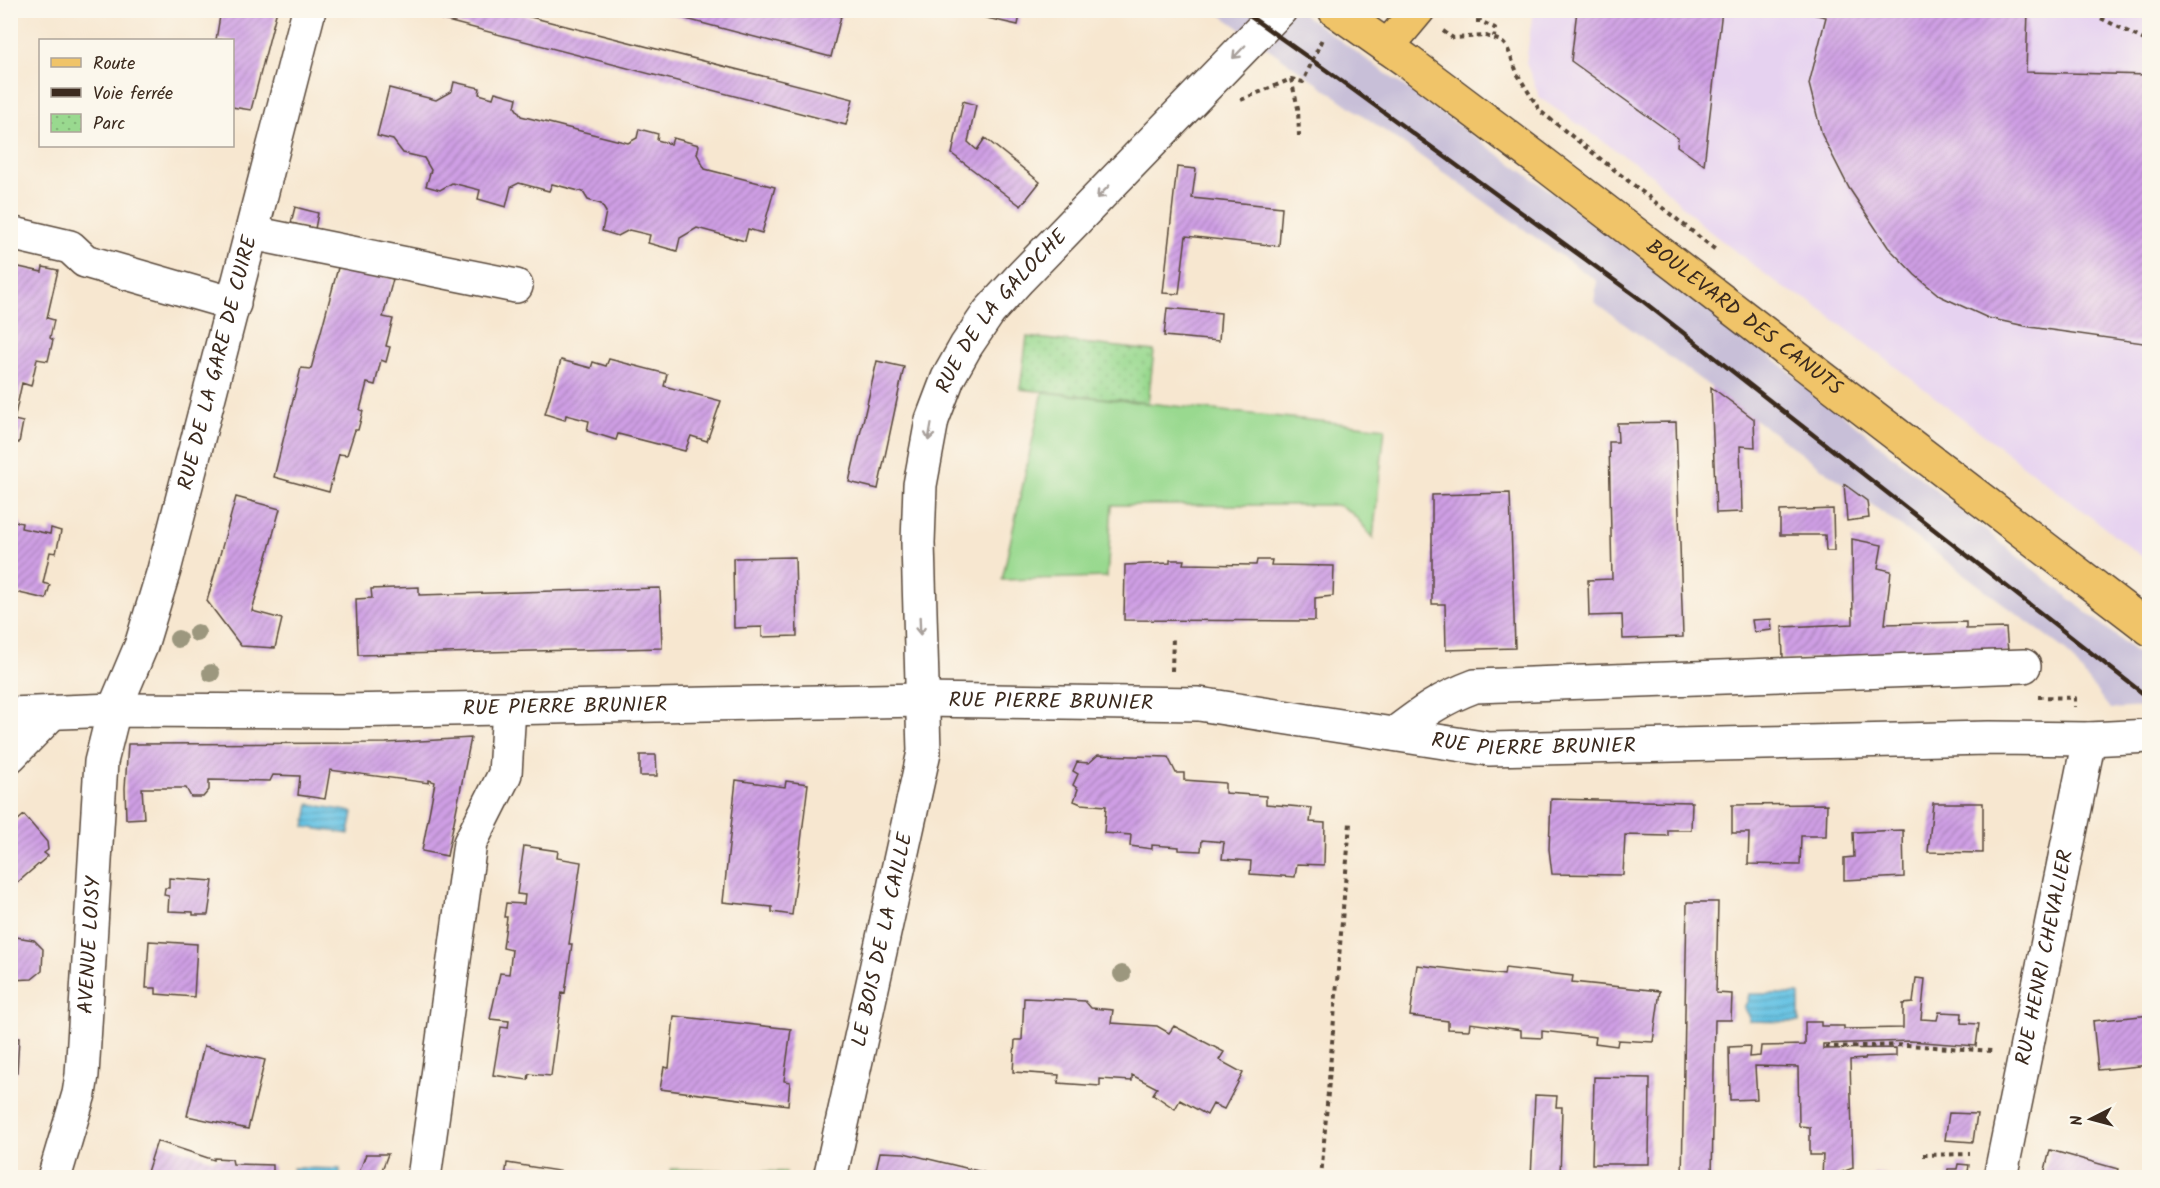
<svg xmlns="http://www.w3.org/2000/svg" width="2160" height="1188" viewBox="0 0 2160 1188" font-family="Kalam,sans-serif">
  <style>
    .built { fill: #e6d2f0 }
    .industrial { fill: #c8bfd8 }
    .green { fill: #99d98f; stroke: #6a8256; stroke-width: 1.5 }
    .park { fill: url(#park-dots); stroke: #6a8256; stroke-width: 1.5 }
    .water { fill: url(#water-rules); stroke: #507681; stroke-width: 1.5 }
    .building { fill: url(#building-hatch) }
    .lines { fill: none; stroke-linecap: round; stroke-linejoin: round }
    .minor-casing { stroke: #574639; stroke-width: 36 }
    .major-casing { stroke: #574639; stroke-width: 36 }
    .path { stroke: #574639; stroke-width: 4; stroke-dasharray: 4.5 4.5; stroke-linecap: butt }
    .minor { stroke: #fff; stroke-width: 33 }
    .major { stroke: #f0c469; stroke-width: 33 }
    .rail { stroke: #3b2a1e; stroke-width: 4.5 }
    .tree { fill: #9c977e }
    .oneway { stroke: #a79f9a }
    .labels { text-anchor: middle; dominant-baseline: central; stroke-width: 5; stroke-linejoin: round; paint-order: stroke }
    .street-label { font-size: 21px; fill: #3b2a1e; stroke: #fbf7ec }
  </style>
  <defs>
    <pattern id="park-dots" width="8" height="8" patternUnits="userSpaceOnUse" patternTransform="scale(1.5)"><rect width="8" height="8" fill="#99d98f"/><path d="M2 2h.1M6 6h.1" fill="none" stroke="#85ba7b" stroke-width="1.8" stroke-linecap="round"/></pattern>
    <pattern id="water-rules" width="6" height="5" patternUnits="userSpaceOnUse" patternTransform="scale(1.5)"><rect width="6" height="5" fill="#66c3e4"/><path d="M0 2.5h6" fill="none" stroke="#559fb8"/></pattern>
    <pattern id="building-hatch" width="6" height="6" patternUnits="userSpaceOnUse" patternTransform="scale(1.5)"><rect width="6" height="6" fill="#cf9fe5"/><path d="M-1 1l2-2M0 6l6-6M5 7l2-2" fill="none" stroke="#a982b9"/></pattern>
  </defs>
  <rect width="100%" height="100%" fill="#fbf7ec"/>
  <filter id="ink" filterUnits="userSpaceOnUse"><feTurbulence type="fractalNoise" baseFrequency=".0167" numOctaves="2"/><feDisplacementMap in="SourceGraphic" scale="12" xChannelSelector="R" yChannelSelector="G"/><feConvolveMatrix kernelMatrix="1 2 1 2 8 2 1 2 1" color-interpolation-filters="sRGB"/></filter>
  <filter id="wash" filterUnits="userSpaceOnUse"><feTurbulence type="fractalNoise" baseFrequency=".008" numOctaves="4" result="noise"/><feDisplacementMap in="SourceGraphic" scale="24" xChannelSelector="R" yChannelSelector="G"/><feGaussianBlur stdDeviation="1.35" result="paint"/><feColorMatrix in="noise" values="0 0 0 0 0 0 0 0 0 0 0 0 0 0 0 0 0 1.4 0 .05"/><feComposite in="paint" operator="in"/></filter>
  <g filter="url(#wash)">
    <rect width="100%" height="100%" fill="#f7e7d0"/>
    <path class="built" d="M1533,11H2149V562L1810,301L1782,287L1704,227L1648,172L1540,98L1526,63Z"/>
    <path class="industrial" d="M1215,11H1299L1597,225L1758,346L2149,663V707L2110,709L2065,650L1867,501L1594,302L1597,281Z"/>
    <path class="green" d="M1043,392L1385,428L1373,538C1362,525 1353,509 1336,505H1112L1107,577L1002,580Z"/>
    <path class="park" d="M1027,337L1154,351L1148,403L1020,389Z
      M671,1169L786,1172L785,1177H670Z"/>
    <path class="water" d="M309,804L353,812L349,834L305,827Z
      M1749,994H1799V1022L1749,1021V1015L1744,1008L1748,1000Z
      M293,1168L340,1169V1177H293Z"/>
    <g id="blocks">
      <path class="building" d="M221,10H277L251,110L232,107V40H216Z
        M405,10H503L853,99L846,125Z
        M652,10H819L841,16L831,57Z
        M983,10H1021L1018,25L982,17Z
        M1577,10H1722L1704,165L1677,146L1678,138L1571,61Z
        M1795,10H2028L2026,72L2150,75V344L2030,327L1988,318L1940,296L1915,275L1888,247L1849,188L1822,135L1809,84L1826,17Z
        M454,82L480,88L479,94L493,98L495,92L517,98L515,107L521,116L628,143L637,138L639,129L658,134L657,140L671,144L673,138L699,145L697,154L705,169L775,187L762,233L748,229L745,241L697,228L680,238L677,251L648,243L650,235L629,230L618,236L602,231L606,212L601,204L588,200L583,192L552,184L549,191L519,183L511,187L506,207L478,199L480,190L452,183L440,190L426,186L431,170L424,158L403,153L393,140L377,136L389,88L436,100L452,91Z
        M963,101L976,105L968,142L977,150L985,138L1040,182L1021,206L952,154Z
        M1177,167L1196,169L1192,198L1282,207L1279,246L1186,236L1179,294L1163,293Z
        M295,207L318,213L315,229L291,223Z
        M339,264L393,279L383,317L393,319L386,346L390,347L386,362L381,360L375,385L367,383L360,410L363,411L358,430H355L347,455L339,454L329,492L274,477L301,368L311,369Z
        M10,265L42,272L43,267L58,270L47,318L54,320L50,338L53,340L48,361L37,359L31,386L22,383L14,420L23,422L19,443H14L12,457Z
        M1167,308L1221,313L1219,341L1164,336Z
        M609,359L667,374L664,386L721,401L707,441L691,436L685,451L618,434L616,440L587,431L589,421L566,415L565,420L545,414L561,360L591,368L593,362L606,366Z
        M877,361L904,367L878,489L849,482Z
        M1711,387L1754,419L1755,447L1740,446L1742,512L1716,513Z
        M1676,422L1683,637L1623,639L1622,615L1589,616L1588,580L1612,579L1609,442H1618L1617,423Z
        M1844,484L1867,501L1869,518L1847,521Z
        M1510,493L1515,648L1446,650L1445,604H1432V495Z
        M236,497L280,509L252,611L282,619L275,648L241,646L207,601Z
        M1833,509L1834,551H1826L1825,535H1780V511Z
        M10,520L22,523L21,528L50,534L51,528L61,531L56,553L50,552L43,583L50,585L46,599L10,591Z
        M1852,539L1882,545L1878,568L1891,571L1885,624L1966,622V629L2006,628L2008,652L1783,659L1782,627L1853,624Z
        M795,557L797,636L762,637V627L734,628L733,558Z
        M1170,560H1184L1183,564L1256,565L1257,560H1272L1271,565L1334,566L1333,596L1315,598V621L1124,620L1125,565L1170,563Z
        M419,587V595L660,588L662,648L358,655L356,599L372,598L371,589Z
        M1771,619L1772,630L1754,632L1752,620Z
        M471,738L447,856L422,851L435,782L429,780V783L330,770L325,799L298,795L300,776L273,775L270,781L209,780V790L203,797H191L186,788H142L144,818L126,819L125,788L128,744L386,743Z
        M640,755H656L657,776H640Z
        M1098,755L1168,757L1176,773H1184V780L1225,783V793L1266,796V804L1312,808L1310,822L1325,823L1324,865L1297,864L1295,877L1250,874L1251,861L1222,859L1224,842L1202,840L1201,851L1179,850V847L1152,845V849L1130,846L1131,835L1104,833L1106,806L1081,804L1074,801L1078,789L1073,785L1078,774L1073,771L1077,762L1089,763Z
        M736,780L785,787L786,781L808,784L792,915L772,912V907L723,902Z
        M1551,799L1692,802L1691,830H1668V836L1625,835L1623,875L1552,874L1549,849Z
        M1933,803H1983V853L1928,852Z
        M1827,804L1826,836H1801L1800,865L1748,864L1749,833H1732V805Z
        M24,815L47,842L48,850L44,853L48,856L10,889V827Z
        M1903,830L1904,877L1844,880V858L1854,857L1853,832Z
        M524,846L558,851L557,858L581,862L569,944H572L565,993L562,992L551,1076L529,1074L528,1080L493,1075L501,1027L508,1028L509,1021L490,1019L500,973L509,974L512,950L503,948L507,917H504L506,903L524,904L525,895L517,894Z
        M169,878L213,881L208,915H193V912L168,911L169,896L164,895L165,888H169Z
        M1687,902H1718L1716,993L1732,994L1731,1020H1715L1712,1178H1682Z
        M10,936L34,940L43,949L42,971L32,979L10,980Z
        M149,941L197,944L194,997L156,994V988H146Z
        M1417,965L1504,975L1505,968L1573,976L1572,982L1660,991L1653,1042L1618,1040L1617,1046L1595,1043L1596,1037L1542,1031V1038L1521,1037V1030L1470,1023L1469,1030L1448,1029V1021L1410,1016Z
        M1916,978L1925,979L1921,1019L1937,1020L1939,1012L1962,1013L1961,1023L1979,1024L1976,1046L1910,1041L1823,1044V1049L1896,1048V1056L1866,1057L1865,1059L1850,1060L1853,1168L1837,1174V1178H1822L1823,1155H1810V1127L1799,1126L1798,1067L1755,1066L1757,1099L1730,1100L1729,1047L1750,1046L1749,1057L1760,1056L1761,1046L1805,1045V1022H1821V1026H1844V1029L1903,1028V1004L1913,1003Z
        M1024,998L1085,1001L1091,1008L1113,1010L1111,1023L1157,1026L1169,1033L1174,1026L1224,1052L1219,1060L1243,1073L1224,1109L1213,1104L1207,1115L1180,1100L1175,1109L1153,1094L1157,1088L1132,1075V1081L1100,1079V1086L1058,1083L1059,1075L1013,1072L1015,1040H1022Z
        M2150,1015V1065L2098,1070L2093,1021Z
        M674,1016L791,1029L784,1081L790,1082L788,1105L660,1089L664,1067L669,1068Z
        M10,1038H19L17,1072H10Z
        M204,1046L265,1060L248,1129L187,1116Z
        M1594,1077L1650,1078L1649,1164H1592Z
        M1535,1095L1557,1096L1556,1107H1562L1560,1178H1531Z
        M1949,1113L1977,1114L1973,1142L1945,1140Z
        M157,1141L214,1160V1158L232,1159L233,1164L273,1165V1178H160L147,1172Z
        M2050,1150L2118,1169L2115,1178H2043Z
        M880,1152L904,1153L1007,1178H874Z
        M366,1154H388L379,1178H357Z
        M507,1163L565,1172L564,1178H505Z
        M1958,1164L1969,1165L1967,1178H1947L1948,1169H1957Z
        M1876,1174L1887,1175L1888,1178H1869Z"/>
    </g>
  </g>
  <g filter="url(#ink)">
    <use href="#blocks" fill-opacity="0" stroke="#574639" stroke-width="1.5"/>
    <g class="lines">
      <defs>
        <g id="minor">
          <path d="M10,233L70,247L85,261L234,304"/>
          <path d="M252,233L516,286"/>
          <path id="s1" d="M10,714L114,710L341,711L922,700L1199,704L1489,749L1989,738L2089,739L2150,736"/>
          <path d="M1394,734C1423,712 1440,699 1475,686L2024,666"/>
          <path d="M10,756L52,713"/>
          <path id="s2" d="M54,1178L79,1094L82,1075L101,762L114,710L141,646L164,570L309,10"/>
          <path d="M424,1178L470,843L505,774L509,708"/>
          <path id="s3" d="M830,1178L924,752L918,543L920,485L932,420L948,378L966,346L989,312L1019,279L1280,10"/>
          <path id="s4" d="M2000,1178L2089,739"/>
        </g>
        <g id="major">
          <path id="s5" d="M1335,10L1406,60L1544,164L2150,629"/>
          <path d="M1387,47L1418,10"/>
        </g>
      </defs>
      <use href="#minor" class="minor-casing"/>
      <use href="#major" class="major-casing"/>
      <path class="path" d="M1479,10L1480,21
        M2085,10L2150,43
        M1476,21H1480L1495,28L1494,37
        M1443,31L1453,38L1486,36L1501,41L1507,47L1518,75L1540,111L1717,251
        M1291,79L1298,108L1299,136
        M1241,100L1291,79L1303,82L1322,39
        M1172,671L1173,636
        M2038,697L2075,698V707
        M1825,1047L1907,1045L1992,1051
        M1923,1155L1970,1154
        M1321,1178L1350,823"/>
      <use href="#minor" class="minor"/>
      <use href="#major" class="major"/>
      <path class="rail" d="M1241,10L1326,70L1644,302L2150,699"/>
    </g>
    <g class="tree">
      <circle cx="197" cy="633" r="9"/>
      <circle cx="178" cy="639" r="9"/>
      <circle cx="211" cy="673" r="9"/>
      <circle cx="1122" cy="974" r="9"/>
    </g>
    <defs><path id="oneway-shaft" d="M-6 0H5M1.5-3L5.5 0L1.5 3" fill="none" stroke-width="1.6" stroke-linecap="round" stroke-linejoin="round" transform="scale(1.5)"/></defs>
    <g class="oneway">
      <use href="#oneway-shaft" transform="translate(1239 52) rotate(134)"/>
      <use href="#oneway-shaft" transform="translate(1103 192) rotate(134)"/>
      <use href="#oneway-shaft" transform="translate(930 432) rotate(100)"/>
      <use href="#oneway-shaft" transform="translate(920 626) rotate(88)"/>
    </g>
  </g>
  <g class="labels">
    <g class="street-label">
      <text stroke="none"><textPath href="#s3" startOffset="900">RUE DE LA GALOCHE</textPath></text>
      <text stroke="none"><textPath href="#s5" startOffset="512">BOULEVARD DES CANUTS</textPath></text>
      <text stroke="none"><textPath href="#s2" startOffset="837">RUE DE LA GARE DE CUIRE</textPath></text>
      <text stroke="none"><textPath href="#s1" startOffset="1041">RUE PIERRE BRUNIER</textPath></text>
      <text stroke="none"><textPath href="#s1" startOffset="555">RUE PIERRE BRUNIER</textPath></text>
      <text stroke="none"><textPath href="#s1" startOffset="1527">RUE PIERRE BRUNIER</textPath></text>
      <text stroke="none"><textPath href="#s3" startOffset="244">LE BOIS DE LA CAILLE</textPath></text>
      <text stroke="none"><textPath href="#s2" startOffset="237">AVENUE LOISY</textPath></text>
      <text stroke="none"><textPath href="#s4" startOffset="225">RUE HENRI CHEVALIER</textPath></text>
    </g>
  </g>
  <rect width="2160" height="1188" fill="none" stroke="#fbf7ec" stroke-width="36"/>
  <rect x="39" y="39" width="195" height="108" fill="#fbf7ec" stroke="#aea59a" stroke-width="1.5"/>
  <rect x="51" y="58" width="30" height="9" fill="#f0c469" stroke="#aea59a" stroke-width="1.5"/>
  <text x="93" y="69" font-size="18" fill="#3b2a1e">Route</text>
  <rect x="51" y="88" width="30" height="9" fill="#3b2a1e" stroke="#aea59a" stroke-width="1.5"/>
  <text x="93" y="99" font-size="18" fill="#3b2a1e">Voie ferrée</text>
  <rect x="51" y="114" width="30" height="18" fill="url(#park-dots)" stroke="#aea59a" stroke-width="1.5"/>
  <text x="93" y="129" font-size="18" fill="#3b2a1e">Parc</text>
  <g transform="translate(2091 1119) rotate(264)" stroke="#fbf7ec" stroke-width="4.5" paint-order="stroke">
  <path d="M0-4.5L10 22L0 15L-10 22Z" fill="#3b2a1e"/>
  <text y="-9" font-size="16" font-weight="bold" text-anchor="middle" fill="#3b2a1e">N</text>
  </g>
</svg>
